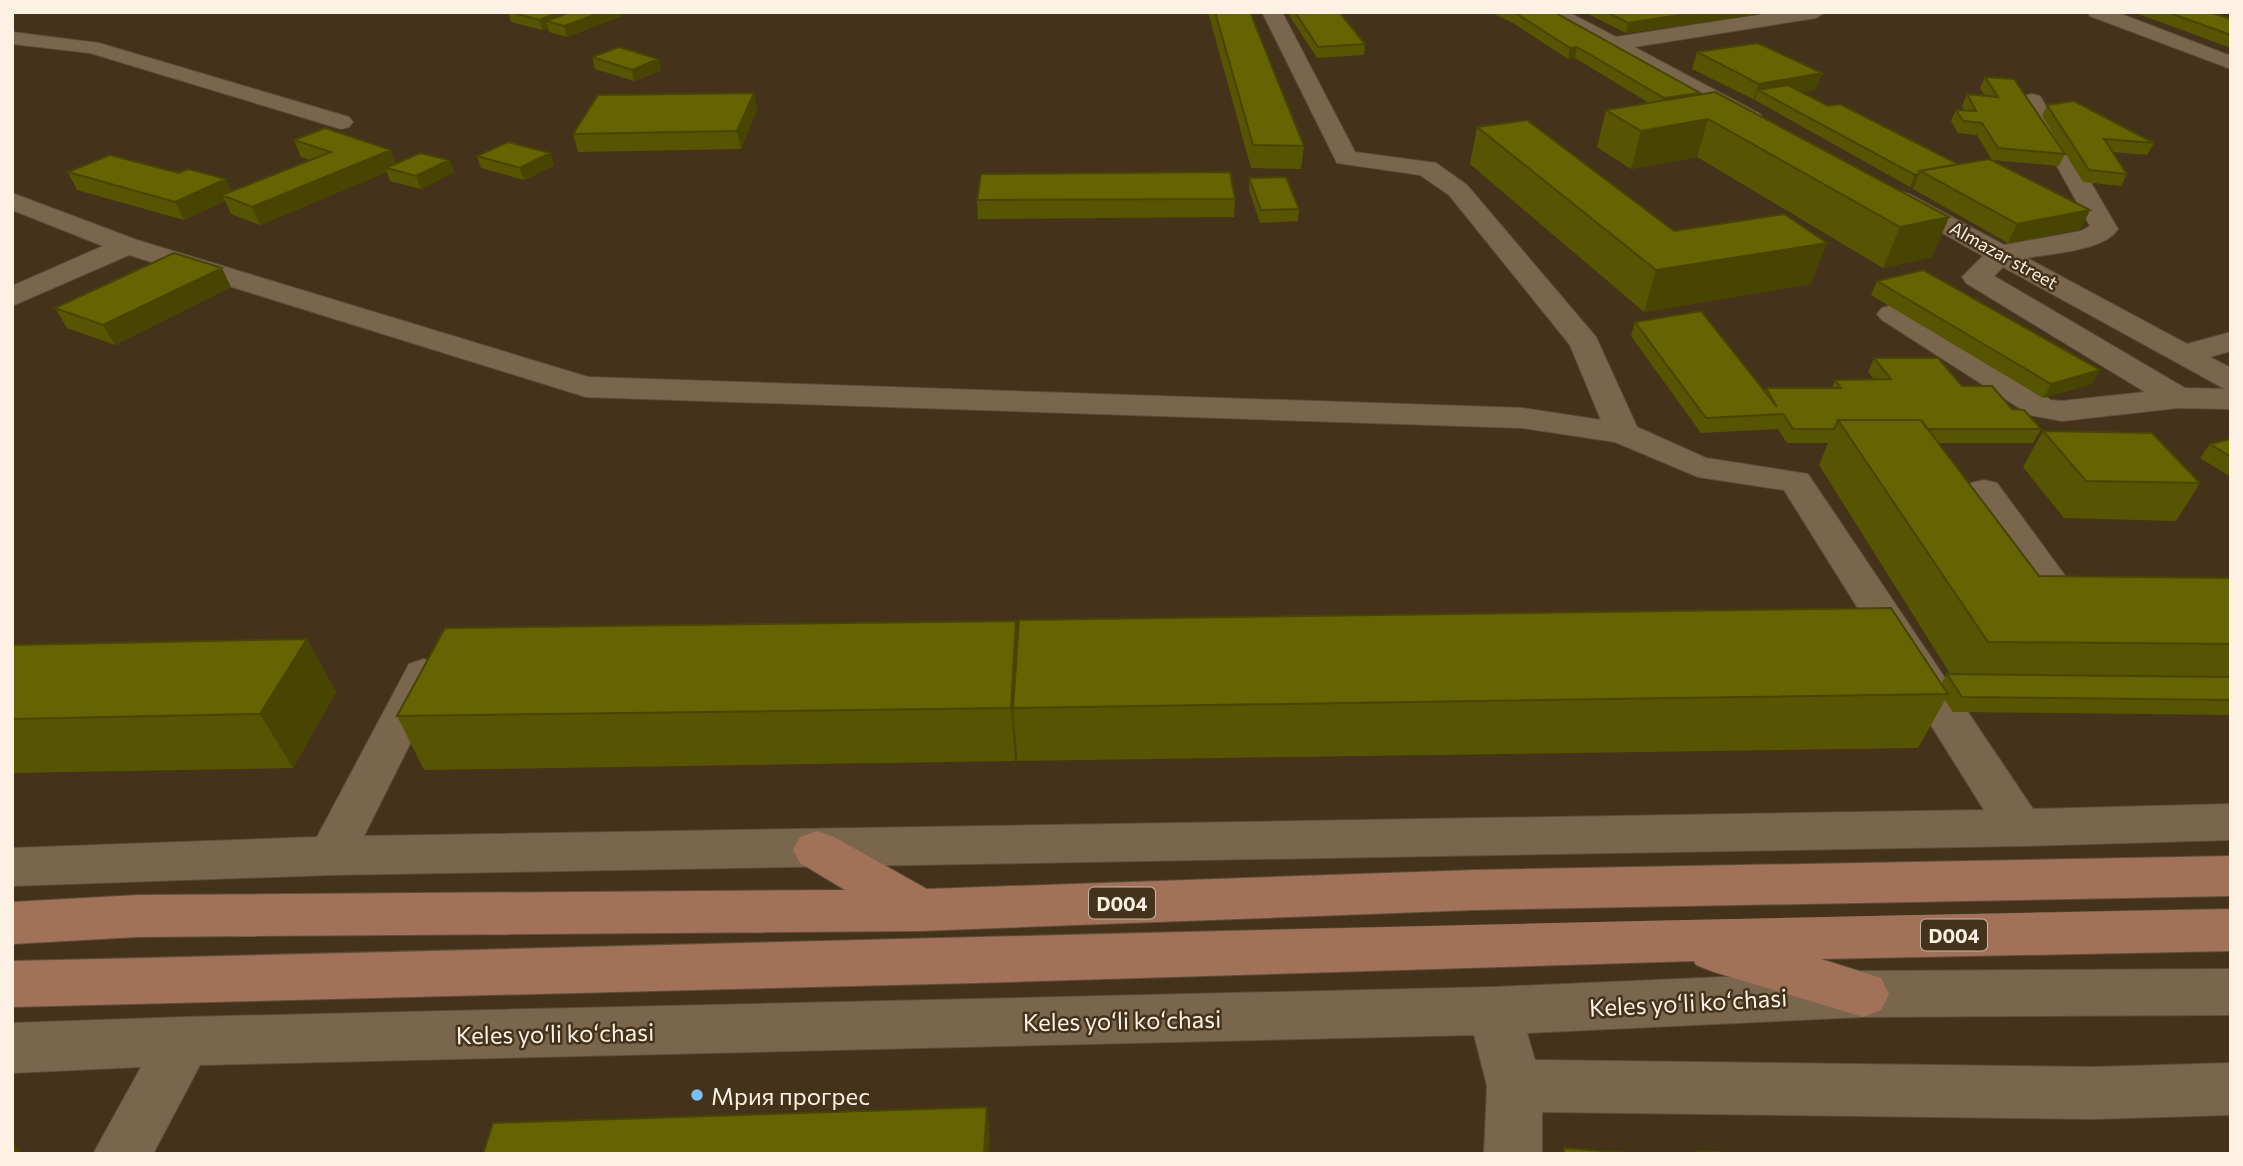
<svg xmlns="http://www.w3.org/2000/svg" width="2243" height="1166" viewBox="0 0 2243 1166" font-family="Commissioner,sans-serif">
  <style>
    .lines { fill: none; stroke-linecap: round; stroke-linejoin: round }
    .minor-casing { stroke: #5c4e39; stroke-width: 2 }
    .major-casing { stroke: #5c4e39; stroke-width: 2 }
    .minor { fill: #7a664d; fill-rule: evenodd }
    .major { fill: #a2715a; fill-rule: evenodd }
    .wall { fill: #585502 }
    .shaded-wall { fill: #474501 }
    .building { fill: #666302; stroke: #474501; stroke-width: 2 }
    .poi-dot { fill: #7bbef8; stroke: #44321b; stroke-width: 2.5 }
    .labels { text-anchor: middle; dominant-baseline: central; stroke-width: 5; stroke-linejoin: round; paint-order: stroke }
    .far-street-label { font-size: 18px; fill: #fcf1e3; stroke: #44321b }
    .shield { fill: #44321b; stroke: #c5b8a7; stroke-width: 2 }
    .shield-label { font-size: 19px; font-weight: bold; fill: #fcf1e3 }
    .near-street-label { font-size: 24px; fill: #fcf1e3; stroke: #44321b }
    .near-poi-label { font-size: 24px; fill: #fcf1e3; stroke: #44321b; text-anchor: start }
  </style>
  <rect width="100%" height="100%" fill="#44321b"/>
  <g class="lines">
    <defs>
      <path id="minor" d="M1262,12H1282L1355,152L1436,163L1467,185L1596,337L1637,427L1706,458L1808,474L2033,809L2231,804V840L2021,846L331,875L12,886V848L317,837L409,664L424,659L439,664L445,674L364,836L1984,810L1784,490L1698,477L1615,442L1523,428L586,397L129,255L12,306V286L103,246L12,210V193L137,240L588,377L1523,408L1601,420L1570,345L1449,195L1420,175L1337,163Z
        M1543,12H1568L1616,37L1776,12H1826L1816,18L1634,47L1760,114L1764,119L1760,124L1752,126L1546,16Z
        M2087,12H2116L2231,56V69L2090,16Z
        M12,32L99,43L349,117L353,122L349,127L341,129L90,53L12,44Z
        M2032,94L2040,96L2043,101L2118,229C2104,251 2052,253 2027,258L2187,344L2231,332V351L2210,357L2231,368V409L2178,408L2062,421L2030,415L1882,320L1877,314L1882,308L1892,305L1902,308L2051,400L2062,401L2145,392L1966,283L1962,277L1983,256L1891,204L1887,199L1891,194L1900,191L1909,194L2004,245L2081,231L2090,226L2021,101L2024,96ZM2003,267L2225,389L2185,388L1994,276Z
        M1984,480L1997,483L2072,585L2099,592L2105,601L2099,610L2085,614L2045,605L1966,491L1971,483Z
        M2231,969V1015L1863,1017L1527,1033L1535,1060L2094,1067L2231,1063V1115L2094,1119L1542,1112V1154H1484L1487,1086L1474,1035L200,1065L153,1154H93L141,1067L12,1073V1023L185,1017L1494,987L1863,971Z"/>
      <path id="major" d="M817,831L834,837L927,889L1475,870L2231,856V896L1475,910L920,931L138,937L12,944V902L138,895L845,890L800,863L793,850L800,837Z
        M2231,909V951L1821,959L1881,978L1889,994L1881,1010L1863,1017L1714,972L1696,965L1694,961L976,983L12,1007V961C752,944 1491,922 2231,909Z"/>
    </defs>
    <use href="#minor" class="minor-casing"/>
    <use href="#major" class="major-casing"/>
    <use href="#minor" class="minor"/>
    <use href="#major" class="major"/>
  </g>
  <path class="wall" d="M508,12H622V16L567,37L549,32L548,28L542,30L511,22Z
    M1208,12H1250L1304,146L1301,169L1251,168Z
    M1287,12H1330L1365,44L1364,55L1317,58Z
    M1490,12H1554L1700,93V94L1949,217L1932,257L1883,268L1697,157L1631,169L1597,147L1606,110L1649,103L1575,58L1568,59L1513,23Z
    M1584,12H1772L1626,33Z
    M2133,12H2209L2231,19V48Z
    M1697,52L1822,73L1816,90L1802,92L2081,229L2008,243L1913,189L1914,187H1910L1755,100L1692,69Z
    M592,57L658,59L661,71L634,81L595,69Z
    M1985,77L2065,154L2059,166L1992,160L1977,135L1958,133L1951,121L1956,110H1964L1962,106L1967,94L1985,96L1980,88Z
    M754,93L757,109L741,149L578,152L573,134Z
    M2047,105L2154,143L2147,155L2113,152L2127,174L2121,186L2083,182L2042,116Z
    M1477,127L1674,231L1811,284L1644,312L1470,164Z
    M294,140L396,163L449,160L454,172L421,189L390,181L387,172L260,225L231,214L225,201L184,220L77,190L68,172L232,191L310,160L301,157Z
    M550,153L554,165L524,180L481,168L477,156Z
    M1249,178L1299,209L1298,221L1260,223L1249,190Z
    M1235,199L1234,217L978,219L977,200Z
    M1877,281L2100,370L2092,384L2043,398L1871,295Z
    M231,287L115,345L67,328L55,308Z
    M1635,322L1765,391L1766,388H1832L1835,380L1874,379L1868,372L1874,358L1962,386L2012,409L2041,429L2033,443H1938L2039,576L2231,578V715L1953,712L1945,700L1918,748L1017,761L1016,742L1015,761L424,770L397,716L1016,621L1017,640L1941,684L1947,674L1951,675L1819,465L1828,443H1787L1778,429L1701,433L1631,336Z
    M2043,431L2200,483L2176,521L2064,518L2023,467Z
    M2231,439V477L2200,458L2210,444Z
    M307,639L336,692L293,768L12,773V645Z"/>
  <path class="shaded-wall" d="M560,12H592L546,21L548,28L542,30L539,20Z
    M602,12H622V16L567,37L564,26Z
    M1693,12H1749L1748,16L1626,33L1628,23Z
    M1751,12H1772L1750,16Z
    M1577,47L1575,58L1568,59L1570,48Z
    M658,59L661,71L634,81L632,70Z
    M1822,73L1816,90L1772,97L1758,90L1755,100L1753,101L1759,84Z
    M754,93L757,109L741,149L737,131Z
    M1700,93L1697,104L1661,110L1664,98Z
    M1708,119L1697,157L1631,169L1641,131Z
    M391,150L398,168H386L387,172L260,225L252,207Z
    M550,153L554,165L524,180L520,168Z
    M449,160L454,172L421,189L416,176Z
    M1919,174L1914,187H1910L1915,175Z
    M226,179L234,197L222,195L225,201L184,220L175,202Z
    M2090,210L2081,229L2008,243L2017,224Z
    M1949,217L1932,257L1883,268L1900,227Z
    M1827,243L1811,284L1644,312L1656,270Z
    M222,268L231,287L115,345L103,325Z
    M2100,370L2092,384L2043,398L2051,384Z
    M1016,621L1020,674L1013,708L1016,742L1015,761L1011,708Z
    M307,639L336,692L293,768L260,714Z
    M987,1107L990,1134L989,1154H984Z
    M12,1143L24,1154H12Z"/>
  <path class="building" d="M511,12H560L539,20Z
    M571,12H602L564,26L546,21Z
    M1215,12H1250L1304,146L1253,145Z
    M1295,12L1340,13L1365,44L1318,47Z
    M1514,12H1554L1700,93L1664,98L1577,47L1570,48Z
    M1607,12H1692L1693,13L1628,23Z
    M2167,12H2209L2231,19V35Z
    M1758,43L1822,73L1759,84L1697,52Z
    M619,47L658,59L632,70L592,57Z
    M1985,77L2014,79L2065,154L1998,148L1982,123L1963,121L1956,110L1976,111L1967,94L1998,97Z
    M1788,85L1828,106L1840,104L1958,164L1920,171L1919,174L1915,175L1758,90Z
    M1715,92L1949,217L1900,227L1708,119L1641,131L1606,110Z
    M754,93L737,131L573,134L598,95Z
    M2074,101L2154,143L2104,139L2127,174L2089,170L2047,105Z
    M1527,120L1674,231L1784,214L1827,243L1656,270L1477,127Z
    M325,128L391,150L252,207L222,195L331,152L294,140Z
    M508,142L550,153L520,168L477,156Z
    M420,153L449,160L416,176L386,168Z
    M110,155L179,173L188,169L226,179L175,202L68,172Z
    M1989,159L2090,210L2017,224L1920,171Z
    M1230,172L1235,199L977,200L981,174Z
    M1286,177L1299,209L1261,210L1249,178Z
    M174,253L222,268L103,325L55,308Z
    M1923,270L2100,370L2051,384L1877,281Z
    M1701,311L1777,407L1766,388H1841L1835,380L1891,379L1874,358H1938L1962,386H1992L2012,409L2024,410L2041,429H1927L1921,420H1838L1834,429H1793L1783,414L1706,418L1635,322Z
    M1838,420H1921L2039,576L2231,578V644L1988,642Z
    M2043,431L2152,433L2200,483L2086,481Z
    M2231,439V457L2210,444Z
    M1891,608L1948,694L1013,708L1019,620Z
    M1016,621L1011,708L397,716L445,628Z
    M307,639L260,714L12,719V645Z
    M1947,674L2231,677V700L1962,697Z
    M987,1107L984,1154H483L493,1123Z
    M1564,1148L1642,1154H1564Z
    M1698,1151L1751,1154H1699Z"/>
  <circle class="poi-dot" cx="697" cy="1095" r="7"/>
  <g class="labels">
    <g class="far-street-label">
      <text transform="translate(2004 255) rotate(29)">Almazar street</text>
    </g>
    <g class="shield">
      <rect x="1089" y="887.5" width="66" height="31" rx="5"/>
      <rect x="1921" y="919.5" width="66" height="31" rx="5"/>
    </g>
    <g class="shield-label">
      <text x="1122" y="903">D004</text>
      <text x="1954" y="935">D004</text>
    </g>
    <g class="near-street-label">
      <text transform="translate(1688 1002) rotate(-3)">Keles yoʻli koʻchasi</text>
      <text transform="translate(1122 1020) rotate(-1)">Keles yoʻli koʻchasi</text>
      <text transform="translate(555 1033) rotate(-1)">Keles yoʻli koʻchasi</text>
    </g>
    <g class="near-poi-label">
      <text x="711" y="1095">Мрия прогрес</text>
    </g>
  </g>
  <rect width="2243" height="1166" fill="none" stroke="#fcf1e3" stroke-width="28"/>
</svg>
